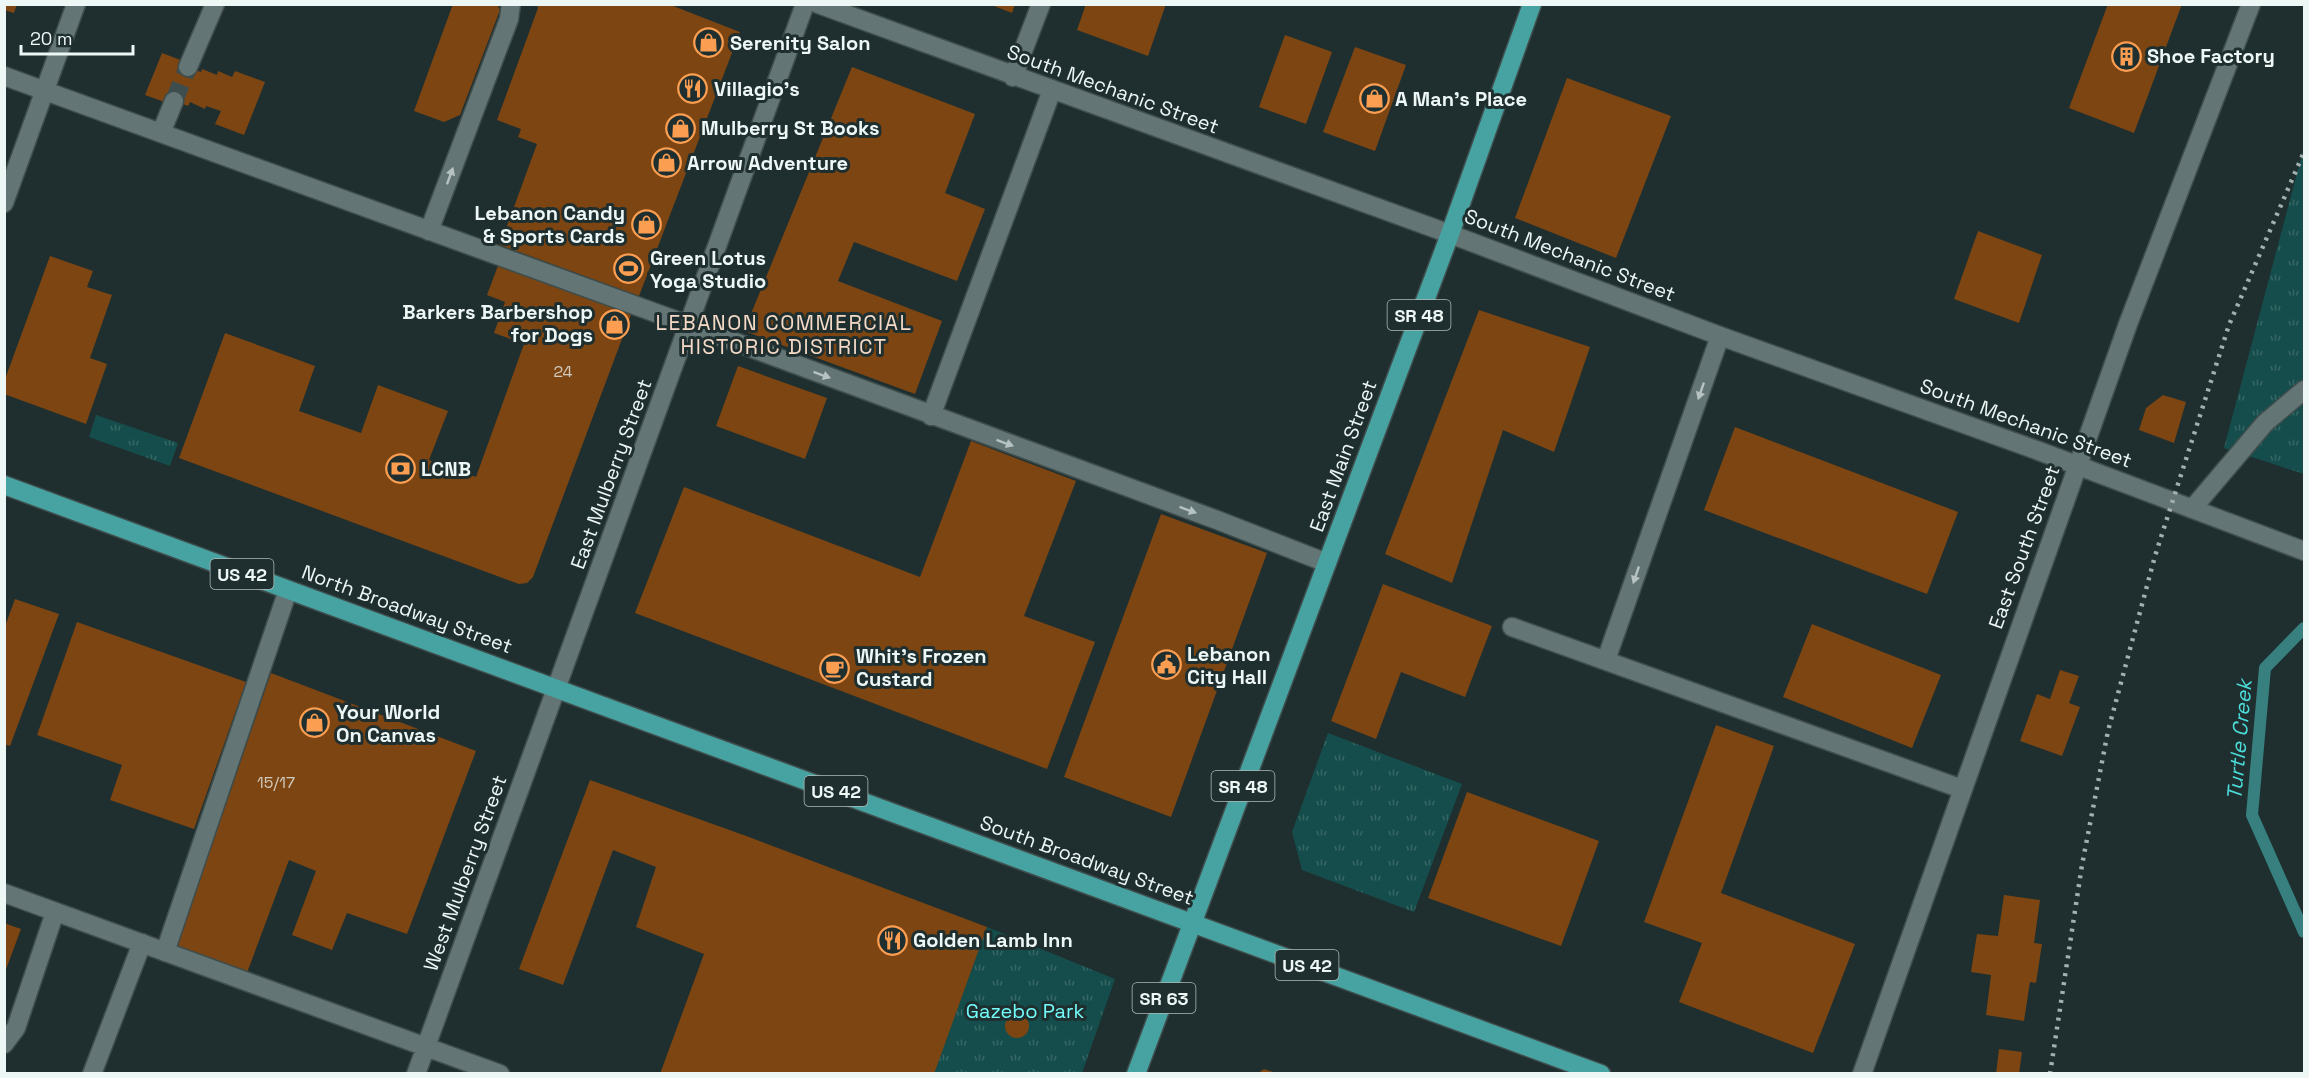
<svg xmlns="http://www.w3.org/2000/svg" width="2309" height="1078" viewBox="0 0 2309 1078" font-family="'Space Grotesk',sans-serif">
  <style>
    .grass { fill: url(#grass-tufts) }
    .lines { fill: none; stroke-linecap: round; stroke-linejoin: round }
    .stream { stroke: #37807f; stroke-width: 12 }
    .building { fill: #7c4512 }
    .minor-tunnel { stroke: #3e4d4d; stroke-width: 18; stroke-dasharray: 18 9; stroke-linecap: butt }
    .minor-casing { stroke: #3f4d4d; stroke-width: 21 }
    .major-casing { stroke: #3f4d4d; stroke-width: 21 }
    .minor { stroke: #637574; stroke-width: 18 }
    .major { stroke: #47a3a1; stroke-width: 18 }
    .rail { stroke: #a4b0b0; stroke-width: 4.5; stroke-dasharray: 3 6; stroke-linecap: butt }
    .oneway { fill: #b6c3c2 }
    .labels { text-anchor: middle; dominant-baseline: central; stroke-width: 6; stroke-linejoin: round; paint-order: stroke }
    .number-label { font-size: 16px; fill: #d1cabd }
    .shield { fill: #1f2f2f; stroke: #afbbba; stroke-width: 1.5 }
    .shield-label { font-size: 18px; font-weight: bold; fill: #edf7f6 }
    .poi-label { font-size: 20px; font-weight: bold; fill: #edf7f6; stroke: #1f2f2f; text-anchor: start }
    .street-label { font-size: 20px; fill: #edf7f6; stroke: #1f2f2f }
    .park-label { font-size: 20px; fill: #72fdfa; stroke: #1f2f2f }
    .neighbourhood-label { font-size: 21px; letter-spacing: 1.5px; fill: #f5dac7; stroke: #1f2f2f }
    .water-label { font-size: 21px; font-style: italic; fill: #4bdcd9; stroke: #1f2f2f }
  </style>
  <defs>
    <pattern id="grass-tufts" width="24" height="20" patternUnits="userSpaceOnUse" patternTransform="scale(1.5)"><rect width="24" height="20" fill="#144d4b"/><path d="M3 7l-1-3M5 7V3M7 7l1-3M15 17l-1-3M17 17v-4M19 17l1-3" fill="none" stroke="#366766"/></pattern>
  </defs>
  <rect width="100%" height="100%" fill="#1f2f2f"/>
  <path class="grass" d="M2304,147V474L2224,448Z
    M96,415L178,443L170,466L89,437Z
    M1328,733L1462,784L1414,912L1302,870L1292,832Z
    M987,927L1115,979L1082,1073L940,1074L934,1071Z"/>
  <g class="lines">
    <path class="stream" d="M2304,628L2265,668L2252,815L2304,932"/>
  </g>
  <path class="building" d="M4,4H17L14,13L4,10Z
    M453,4H497L500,10L460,115L444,122L414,111Z
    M536,4H668L740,32L639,296L500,245L537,144L518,137L521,129L497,120L538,8Z
    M989,4H1015L1012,13Z
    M1086,4H1166L1148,56L1077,30Z
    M2108,4H2182L2134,133L2069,108Z
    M1285,35L1332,52L1306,124L1259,107Z
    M1355,47L1406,65L1375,151L1323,132Z
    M162,53L186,62L185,66L201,72L202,69L217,75L218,71L232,77L235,71L265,82L244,135L215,124L221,111L206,106L205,109L190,102L188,106L172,100L170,104L145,95Z
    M852,67L975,114L945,193L985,209L957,281L854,242L838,281L942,321L915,394L744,331Z
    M1567,78L1671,116L1616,258L1515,218Z
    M1978,231L2042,255L2019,323L1954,299Z
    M50,256L93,271L87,287L112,295L90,358L107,364L86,424L4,394V382Z
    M499,263L632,312L533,577L527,583L519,584L179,458L225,333L315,366L299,411L361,433L378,385L448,411L429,460L476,477L524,344L494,333L505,302L487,295Z
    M1479,310L1590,347L1554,452L1503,430L1452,583L1385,554Z
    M738,366L827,398L805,459L716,426Z
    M2163,395L2186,402L2174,443L2139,430L2146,408Z
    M1735,427L1958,512L1927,594L1704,510Z
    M971,441L1076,481L1024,616L1095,642L1047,769L635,613L684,487L920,577Z
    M1161,514L1267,553L1171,817L1064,777Z
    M1383,584L1492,626L1465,697L1401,672L1376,739L1331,721Z
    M15,599L59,614L10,746L4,744V629Z
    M77,622L246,682L194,829L110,800L122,765L37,735Z
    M1812,624L1941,675L1912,748L1783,697Z
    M2060,670L2079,676L2069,703L2080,707L2062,756L2020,741L2037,694L2050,699Z
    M271,673L476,751L407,934L347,913L332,950L292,935L316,871L289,860L244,981L174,955Z
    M1716,725L1774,746L1721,893L1855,944L1813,1053L1679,1002L1702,943L1644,922Z
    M590,780L749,837L987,927L934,1074H660L704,954L636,927L656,867L613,850L563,985L519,969Z
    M1467,792L1599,841L1561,946L1428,898Z
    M2004,895L2040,900L2034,943L2042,944L2036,983L2030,982L2024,1021L1986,1015L1991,975L1971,972L1977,934L1998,936Z
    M4,923L21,929L5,972H4Z
    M1005 1026a12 12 0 1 1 24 0a12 12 0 1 1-24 0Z
    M1999,1049L2022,1052L2019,1074H1996Z
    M1264,1069L1276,1073V1074H1257Z"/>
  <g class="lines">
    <path class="minor-tunnel" d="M174,101L188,67"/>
    <defs>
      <path id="minor" d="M818,4L1450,234L1720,336L2039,451L2304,551
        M188,67L215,4
        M4,76L689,325L1217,520L1327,563
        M1013,77L1041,4
        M161,133L174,101
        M4,203L76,4
        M429,231L509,19L511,4
        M931,416L1052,90
        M2192,509L2265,423L2304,390
        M1512,627L1962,789
        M1606,660L1720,336
        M4,893L500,1074
        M165,952L288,590
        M4,1044L16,1028L55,912
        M92,1074L142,943
        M416,1074L805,4
        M1862,1074L2128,324L2251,4"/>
      <path id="major" d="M4,485L1601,1074
        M1136,1074L1450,234L1532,4"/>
    </defs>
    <use href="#minor" class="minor-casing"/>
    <use href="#major" class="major-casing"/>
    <use href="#minor" class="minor"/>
    <use href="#major" class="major"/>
    <path class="rail" d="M2050,1074L2082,865L2108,731L2155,556L2229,325L2304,152"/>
  </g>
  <defs><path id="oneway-solid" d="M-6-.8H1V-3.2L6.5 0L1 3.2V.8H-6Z" transform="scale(1.5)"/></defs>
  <g class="oneway">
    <use href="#oneway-solid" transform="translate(450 176) rotate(-70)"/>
    <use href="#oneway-solid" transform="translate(822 375) rotate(20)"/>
    <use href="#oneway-solid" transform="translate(1701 391) rotate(109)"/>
    <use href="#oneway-solid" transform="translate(1005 443) rotate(20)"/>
    <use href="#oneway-solid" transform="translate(1188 510) rotate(20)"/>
    <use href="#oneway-solid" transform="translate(1636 575) rotate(109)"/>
  </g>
  <defs>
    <symbol id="shop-ring" viewBox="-11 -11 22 22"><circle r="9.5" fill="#1f2f2f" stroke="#fb9e51" stroke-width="1.5"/><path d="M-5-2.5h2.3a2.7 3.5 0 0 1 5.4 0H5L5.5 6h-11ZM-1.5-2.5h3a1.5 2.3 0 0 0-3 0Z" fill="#fb9e51"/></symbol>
    <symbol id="building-ring" viewBox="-11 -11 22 22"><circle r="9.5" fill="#1f2f2f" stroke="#fb9e51" stroke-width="1.5"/><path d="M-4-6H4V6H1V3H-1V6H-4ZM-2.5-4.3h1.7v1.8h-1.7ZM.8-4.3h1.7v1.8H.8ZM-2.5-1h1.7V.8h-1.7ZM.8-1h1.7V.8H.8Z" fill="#fb9e51"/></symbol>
    <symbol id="restaurant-ring" viewBox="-11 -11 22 22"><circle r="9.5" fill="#1f2f2f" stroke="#fb9e51" stroke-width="1.5"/><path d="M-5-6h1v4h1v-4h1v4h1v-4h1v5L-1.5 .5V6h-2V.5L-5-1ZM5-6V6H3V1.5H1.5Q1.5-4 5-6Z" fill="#fb9e51"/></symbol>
    <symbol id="stadium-ring" viewBox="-11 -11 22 22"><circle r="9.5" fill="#1f2f2f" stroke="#fb9e51" stroke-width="1.5"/><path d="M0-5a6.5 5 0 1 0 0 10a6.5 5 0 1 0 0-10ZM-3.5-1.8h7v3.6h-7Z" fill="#fb9e51"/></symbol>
    <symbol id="bank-ring" viewBox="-11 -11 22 22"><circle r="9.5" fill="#1f2f2f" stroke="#fb9e51" stroke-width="1.5"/><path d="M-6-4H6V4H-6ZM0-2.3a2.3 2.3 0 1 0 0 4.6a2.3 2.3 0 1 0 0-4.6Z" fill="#fb9e51"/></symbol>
    <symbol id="civic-ring" viewBox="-11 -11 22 22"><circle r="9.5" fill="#1f2f2f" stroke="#fb9e51" stroke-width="1.5"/><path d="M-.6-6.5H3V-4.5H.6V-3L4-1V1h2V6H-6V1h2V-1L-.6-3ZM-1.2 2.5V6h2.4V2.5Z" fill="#fb9e51"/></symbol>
    <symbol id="cafe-ring" viewBox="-11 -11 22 22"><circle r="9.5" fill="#1f2f2f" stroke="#fb9e51" stroke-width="1.5"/><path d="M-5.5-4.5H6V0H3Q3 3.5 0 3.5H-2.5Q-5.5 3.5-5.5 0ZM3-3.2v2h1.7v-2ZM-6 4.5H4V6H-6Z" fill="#fb9e51"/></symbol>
  </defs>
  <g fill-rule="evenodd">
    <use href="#shop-ring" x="692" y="26" width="33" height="33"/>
    <use href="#building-ring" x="2110" y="40" width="33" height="33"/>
    <use href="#restaurant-ring" x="676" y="72" width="33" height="33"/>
    <use href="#shop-ring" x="1358" y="82" width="33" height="33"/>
    <use href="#shop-ring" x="664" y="112" width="33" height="33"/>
    <use href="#shop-ring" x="650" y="146" width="33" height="33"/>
    <use href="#shop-ring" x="630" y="208" width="33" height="33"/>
    <use href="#stadium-ring" x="612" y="252" width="33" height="33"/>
    <use href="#shop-ring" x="598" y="308" width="33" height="33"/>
    <use href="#bank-ring" x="384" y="452" width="33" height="33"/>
    <use href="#civic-ring" x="1150" y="648" width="33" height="33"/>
    <use href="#cafe-ring" x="818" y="652" width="33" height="33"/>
    <use href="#shop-ring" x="298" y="706" width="33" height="33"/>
    <use href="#restaurant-ring" x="876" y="924" width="33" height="33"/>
  </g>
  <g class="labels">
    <g class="number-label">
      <text x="563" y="371">24</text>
      <text x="276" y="782">15/17</text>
    </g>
    <g class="shield">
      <rect x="1387.5" y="300" width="63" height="30" rx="4.5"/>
      <rect x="210.5" y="559" width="63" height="30" rx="4.5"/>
      <rect x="1211.5" y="771" width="63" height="30" rx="4.5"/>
      <rect x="804.5" y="776" width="63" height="30" rx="4.5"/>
      <rect x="1275.5" y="950" width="63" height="30" rx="4.5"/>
      <rect x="1132.5" y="983" width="63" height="30" rx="4.5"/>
    </g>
    <g class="shield-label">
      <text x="1419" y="315">SR 48</text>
      <text x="242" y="574">US 42</text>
      <text x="1243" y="786">SR 48</text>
      <text x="836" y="791">US 42</text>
      <text x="1307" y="965">US 42</text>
      <text x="1164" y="998">SR 63</text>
    </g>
    <g class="poi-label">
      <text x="730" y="43">Serenity Salon</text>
      <text x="2147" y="56">Shoe Factory</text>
      <text x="714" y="89">Villagio's</text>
      <text x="1395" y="99">A Man's Place</text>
      <text x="701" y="128">Mulberry St Books</text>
      <text x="687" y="163">Arrow Adventure</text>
      <text x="625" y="213" text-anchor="end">Lebanon Candy<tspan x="625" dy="23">&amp; Sports Cards</tspan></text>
      <text x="650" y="258">Green Lotus<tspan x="650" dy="23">Yoga Studio</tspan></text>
      <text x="593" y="312" text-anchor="end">Barkers Barbershop<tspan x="593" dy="23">for Dogs</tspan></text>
      <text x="421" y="469">LCNB</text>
      <text x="1187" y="654">Lebanon<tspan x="1187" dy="23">City Hall</tspan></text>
      <text x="856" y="656">Whit's Frozen<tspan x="856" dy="23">Custard</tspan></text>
      <text x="336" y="712">Your World<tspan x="336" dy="23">On Canvas</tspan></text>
      <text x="913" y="940">Golden Lamb Inn</text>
    </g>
    <g class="street-label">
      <text transform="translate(1113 89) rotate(20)">South Mechanic Street</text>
      <text transform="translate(1570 255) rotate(21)">South Mechanic Street</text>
      <text transform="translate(2026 423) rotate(20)">South Mechanic Street</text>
      <text transform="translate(1343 456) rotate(-70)">East Main Street</text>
      <text transform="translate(611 474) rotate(-70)">East Mulberry Street</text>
      <text transform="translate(2024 547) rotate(-70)">East South Street</text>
      <text transform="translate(407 609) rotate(20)">North Broadway Street</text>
      <text transform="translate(1087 860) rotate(20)">South Broadway Street</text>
      <text transform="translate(465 873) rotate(-70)">West Mulberry Street</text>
    </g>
    <g class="park-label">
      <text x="1025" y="1011">Gazebo Park</text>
    </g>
    <g class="neighbourhood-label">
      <text x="784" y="322">LEBANON COMMERCIAL<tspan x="784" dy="24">HISTORIC DISTRICT</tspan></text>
    </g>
    <g class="water-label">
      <text transform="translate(2239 740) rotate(-85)">Turtle Creek</text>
    </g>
  </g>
  <rect width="2309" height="1078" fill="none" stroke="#edf7f6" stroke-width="12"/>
  <path d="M21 45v9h112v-9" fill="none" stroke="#edf7f6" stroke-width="3"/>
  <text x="30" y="45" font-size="18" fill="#edf7f6" stroke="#1f2f2f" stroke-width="4.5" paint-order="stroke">20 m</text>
</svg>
